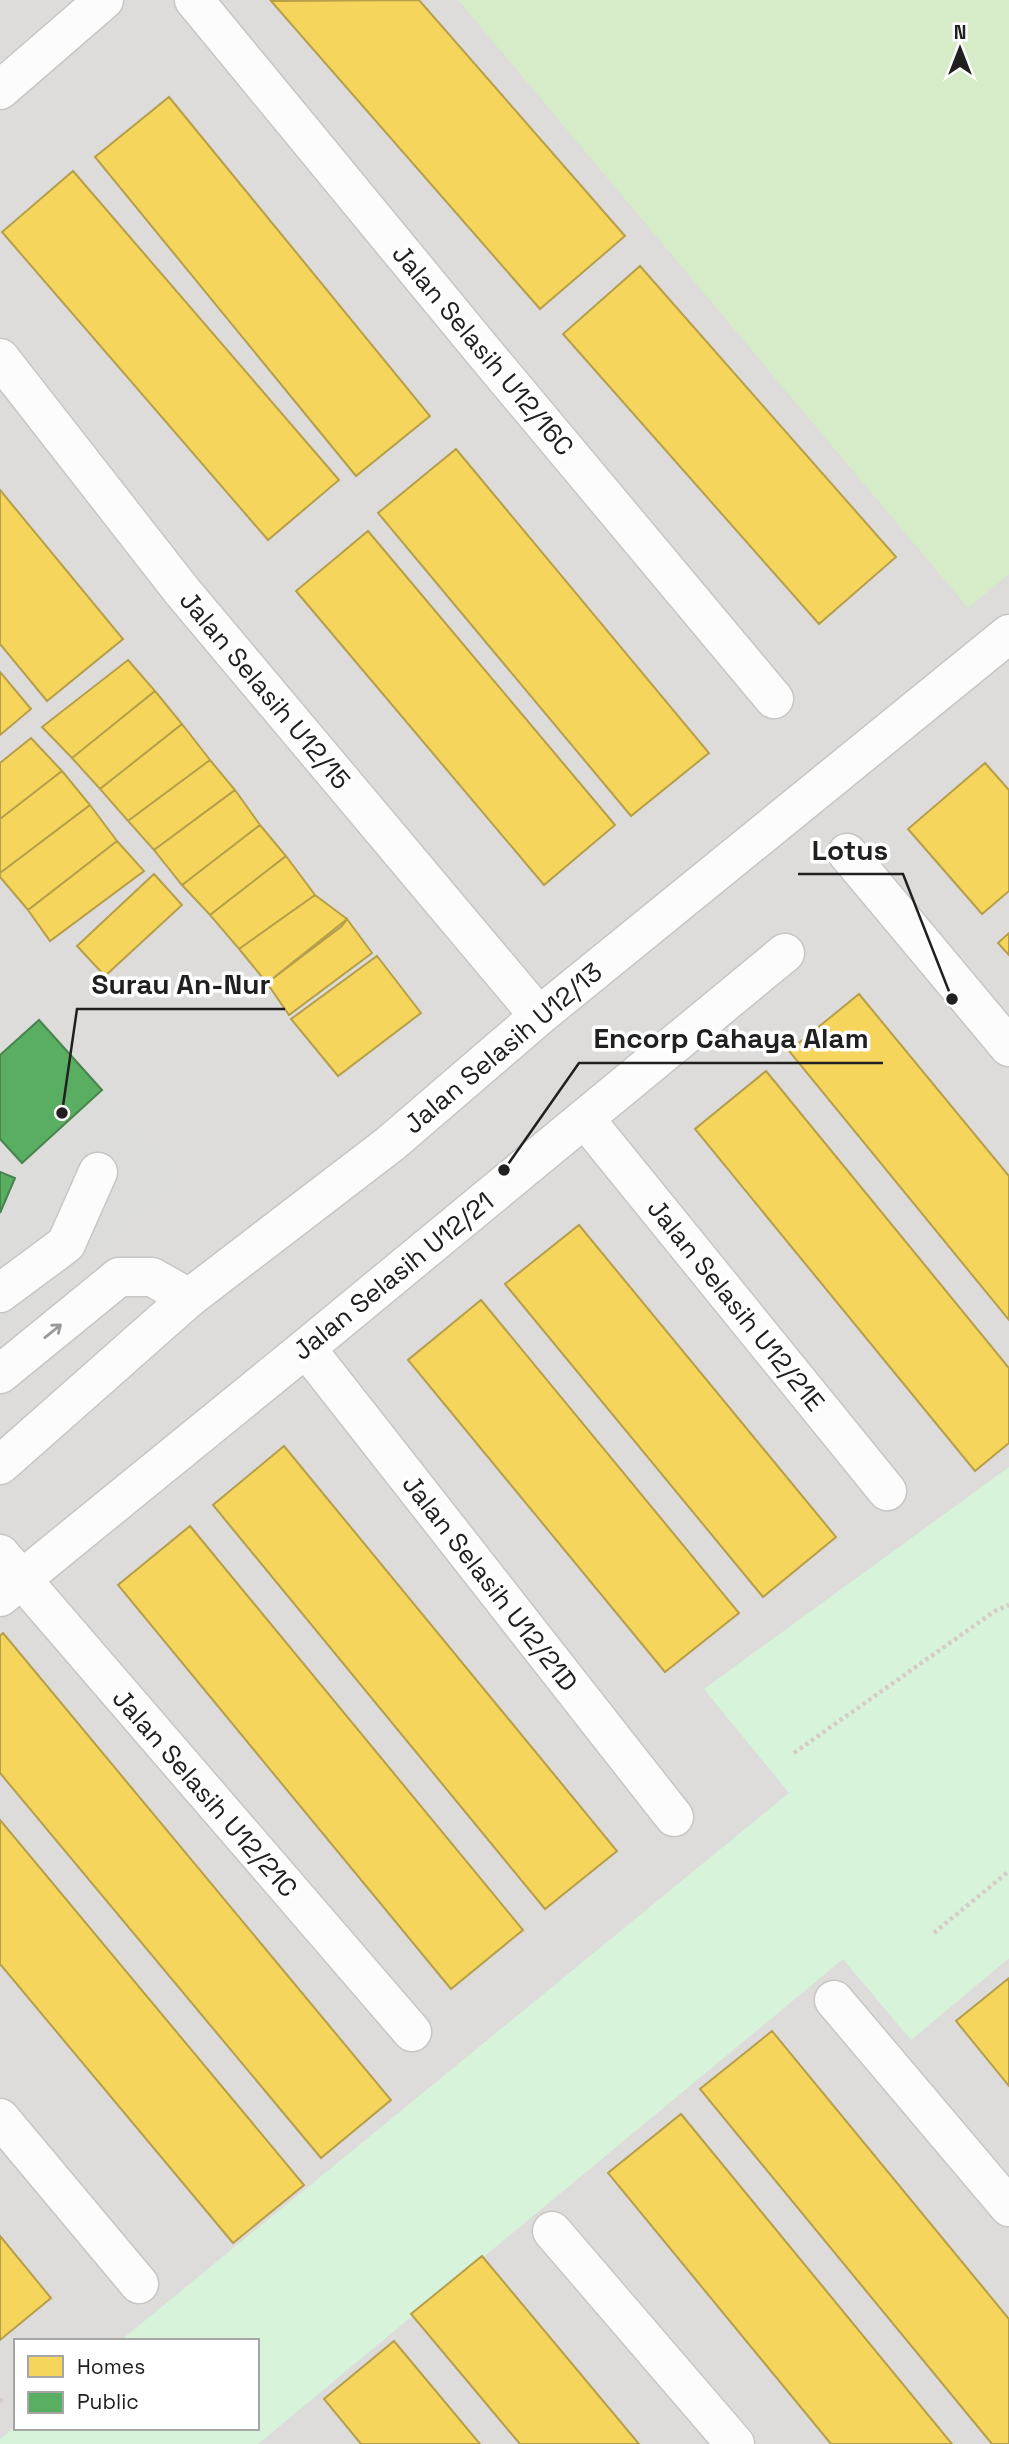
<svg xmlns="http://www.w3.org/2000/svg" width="1009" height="2444" viewBox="0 0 1009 2444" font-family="'Space Grotesk',sans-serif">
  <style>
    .residential { fill: #dddcda; fill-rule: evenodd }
    .religious { fill: #dcdcda }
    .grass { fill: #d6ebc7 }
    .park { fill: #d7f4da }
    .homes { fill: #f6d55c; stroke: #b69f4a; stroke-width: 2 }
    .public { fill: #5aae61; stroke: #49834e; stroke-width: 2 }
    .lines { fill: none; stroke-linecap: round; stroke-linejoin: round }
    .minor-casing { stroke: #c7c6c4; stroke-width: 41 }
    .path { stroke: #d7cbc7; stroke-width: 4.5; stroke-dasharray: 3.5 3.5; stroke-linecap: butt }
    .minor { stroke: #fcfcfc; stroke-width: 38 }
    .oneway { stroke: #999 }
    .labels { text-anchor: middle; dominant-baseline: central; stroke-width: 7; stroke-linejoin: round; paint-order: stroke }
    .street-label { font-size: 26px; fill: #202020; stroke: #fff }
    .leader { fill: none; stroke: #202020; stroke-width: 2.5 }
    .callout-dot { fill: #202020; stroke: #fff; stroke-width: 2.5 }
    .callout-label { font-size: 28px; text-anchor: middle; font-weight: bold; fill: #202020; stroke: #fff; stroke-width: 7; stroke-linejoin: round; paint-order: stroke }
  </style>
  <rect width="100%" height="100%" fill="#eeede8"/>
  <path class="residential" d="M0,0H1009V2444H0ZM16,2341H257V2428H16Z"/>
  <path class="religious" d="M40,1013L182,1180L0,1333V1046Z"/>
  <path class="grass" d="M458,0H1009V574L968,608Z"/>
  <path class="park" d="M1009,1467V1958L911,2040L843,1959L258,2444H0V2439L16,2426V2428H257V2341H120L789,1793L704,1689Z"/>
  <path class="homes" d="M419,0L625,236L540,309L271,1Z
    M169,97L430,416L356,476L95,157Z
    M73,171L339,480L268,540L2,232Z
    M640,266L896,557L819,624L563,334Z
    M456,449L709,753L631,816L378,513Z
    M0,490L123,639L47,701L0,644Z
    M368,531L615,825L544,885L296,591Z
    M128,660L155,691L72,758L42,727Z
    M0,672L31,709L0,735Z
    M155,691L182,724L100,789L72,758Z
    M182,724L210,760L128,821L100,789Z
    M31,738L62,771L0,819V763Z
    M210,760L235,790L154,850L128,821Z
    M985,763L1009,790V891L982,914L908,829Z
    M62,771L90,805L0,873V819Z
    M235,790L260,825L182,885L154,850Z
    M90,805L117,841L28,910L0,877V873Z
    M260,825L286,856L210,915L182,885Z
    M117,841L144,871L50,941L28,910Z
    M286,856L315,895L239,949L210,915Z
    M154,874L182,905L105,976L77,946Z
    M315,895L347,919L267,983L239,949Z
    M347,919L372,953L289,1015L267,983L342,926Z
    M1009,933V955L998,943Z
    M377,956L421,1013L338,1076L291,1019Z
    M859,994L1009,1176V1320L789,1051Z
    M766,1071L1009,1368V1443L975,1471L695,1129Z
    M579,1225L836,1537L763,1597L505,1284Z
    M481,1300L739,1613L665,1672L408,1360Z
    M284,1446L617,1851L545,1909L213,1505Z
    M190,1526L523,1930L451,1989L118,1585Z
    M3,1633L391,2100L321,2158L0,1773V1636Z
    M0,1820L304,2185L233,2243L0,1964Z
    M1009,1978V2086L956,2021Z
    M772,2031L1009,2319V2444H992L700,2089Z
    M681,2114L952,2444H831L608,2173Z
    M0,2236L51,2298L0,2340Z
    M482,2256L639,2444H520L411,2314Z
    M394,2341L480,2444H361L324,2399Z"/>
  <path class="public" d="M39,1020L102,1090L22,1163L0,1139V1055Z
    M0,1172L15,1178L0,1213Z"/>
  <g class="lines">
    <defs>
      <path id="minor" d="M194,0L483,351L774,699
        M0,90L104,0
        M0,358L182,591L539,1016
        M847,853L1009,1047
        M585,1119L887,1491
        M0,1293L66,1244L98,1172
        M306,1348L674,1817
        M0,1374L119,1277H152L189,1298
        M0,1465L189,1298L390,1144L539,1016L1009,634
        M0,1554L412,2032
        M0,1597L306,1348L785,953
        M834,2000L1009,2207
        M0,2118L139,2284
        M552,2231L735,2444"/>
    </defs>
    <use href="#minor" class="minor-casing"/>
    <path class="path" d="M794,1753L995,1611L1009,1605
      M934,1933L1009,1871
      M0,2399L4,2404"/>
    <use href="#minor" class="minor"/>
  </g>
  <defs><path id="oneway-shaft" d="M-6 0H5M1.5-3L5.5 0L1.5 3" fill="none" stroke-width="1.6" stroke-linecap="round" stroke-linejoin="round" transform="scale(1.75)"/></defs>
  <use class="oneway" href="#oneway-shaft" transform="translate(53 1331) rotate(-39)"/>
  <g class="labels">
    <g class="street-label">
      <text transform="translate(483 350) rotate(50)">Jalan Selasih U12/16C</text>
      <text transform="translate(265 690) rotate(50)">Jalan Selasih U12/15</text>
      <text transform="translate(503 1048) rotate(-40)">Jalan Selasih U12/13</text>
      <text transform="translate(393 1276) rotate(-39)">Jalan Selasih U12/21</text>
      <text transform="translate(736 1305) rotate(51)">Jalan Selasih U12/21E</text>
      <text transform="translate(490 1583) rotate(52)">Jalan Selasih U12/21D</text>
      <text transform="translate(205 1793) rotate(49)">Jalan Selasih U12/21C</text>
    </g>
  </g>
  <path class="leader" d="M952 999L903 874H798M62 1113L77 1009H285M504 1170L579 1063H883"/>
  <g class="callout-dot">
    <circle cx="952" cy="999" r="7"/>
    <circle cx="62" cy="1113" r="7"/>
    <circle cx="504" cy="1170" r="7"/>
  </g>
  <g class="callout-label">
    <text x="850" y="860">Lotus</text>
    <text x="181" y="994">Surau An-Nur</text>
    <text x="731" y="1048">Encorp Cahaya Alam</text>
  </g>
  <rect x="14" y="2339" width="245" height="91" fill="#ffffff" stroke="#a6a6a6" stroke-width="2"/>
  <rect x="28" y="2356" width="35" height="21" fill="#f6d55c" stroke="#a6a6a6" stroke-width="2"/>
  <text x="77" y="2374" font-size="21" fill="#202020">Homes</text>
  <rect x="28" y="2392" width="35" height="21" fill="#5aae61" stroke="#a6a6a6" stroke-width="2"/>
  <text x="77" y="2409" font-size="21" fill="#202020">Public</text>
  <g transform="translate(960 49)" stroke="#ffffff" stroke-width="5" paint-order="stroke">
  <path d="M0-5L12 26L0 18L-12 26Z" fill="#202020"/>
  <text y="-10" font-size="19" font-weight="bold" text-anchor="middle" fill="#202020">N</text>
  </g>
</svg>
